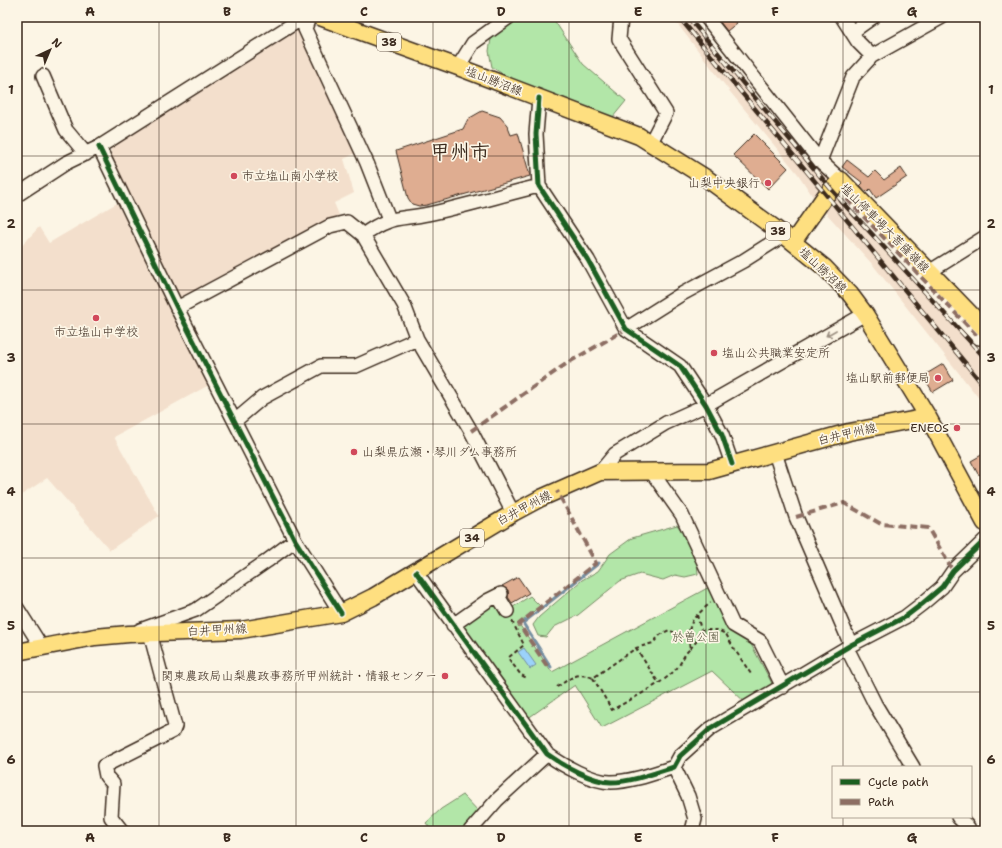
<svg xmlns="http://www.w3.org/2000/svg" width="1002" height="848" viewBox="0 0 1002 848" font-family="'Shantell Sans','Klee One',sans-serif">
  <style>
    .built { fill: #f3dfcc }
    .green { fill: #b2e6a8; stroke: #768863 }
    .water { fill: #9bd2fa; stroke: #758fa2 }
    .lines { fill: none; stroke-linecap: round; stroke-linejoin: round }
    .stream { stroke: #758fa2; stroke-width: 3 }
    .building { fill: #dfad91; stroke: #3b2a1e }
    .minor-casing { stroke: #3b2a1e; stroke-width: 16 }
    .major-casing { stroke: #3b2a1e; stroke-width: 19 }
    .path { stroke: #3b2a1e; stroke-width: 2; stroke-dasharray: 4 3; stroke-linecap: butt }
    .minor { stroke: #fcf5e5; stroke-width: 13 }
    .major { stroke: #fedf80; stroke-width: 16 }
    .rail-casing { stroke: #3b2a1e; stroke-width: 4.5 }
    .rail { stroke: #fcf5e5; stroke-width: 3; stroke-dasharray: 9; stroke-linecap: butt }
    .quiet { stroke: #8d6e63; stroke-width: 4; stroke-dasharray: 8 4; stroke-linecap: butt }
    .cycleway-casing { stroke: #fcf5e5; stroke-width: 8 }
    .cycleway { stroke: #1b5e20; stroke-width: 5 }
    .oneway { stroke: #9c9082 }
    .grid { fill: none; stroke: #3b2a1e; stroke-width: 1; stroke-opacity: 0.55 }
    .poi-dot { fill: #d1495b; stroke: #fcf5e5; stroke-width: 1.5 }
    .labels { text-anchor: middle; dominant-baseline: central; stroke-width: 3.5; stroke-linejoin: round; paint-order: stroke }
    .shield { fill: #fcf5e5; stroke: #75675a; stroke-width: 1 }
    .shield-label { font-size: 11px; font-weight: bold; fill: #3b2a1e }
    .street-label { font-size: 12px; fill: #3b2a1e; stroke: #fcf5e5 }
    .poi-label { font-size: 12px; fill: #3b2a1e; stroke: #fcf5e5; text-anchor: end }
    .park-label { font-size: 12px; fill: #595940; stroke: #fcf5e5 }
    .town-label { font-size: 20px; font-weight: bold; fill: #3b2a1e; stroke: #fcf5e5 }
    .neatline { fill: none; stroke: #3b2a1e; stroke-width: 1.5 }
    .grid-label { font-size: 13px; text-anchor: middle; font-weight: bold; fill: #3b2a1e }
  </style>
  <rect width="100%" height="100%" fill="#fcf5e5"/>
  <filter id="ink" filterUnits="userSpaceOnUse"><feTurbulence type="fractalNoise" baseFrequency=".025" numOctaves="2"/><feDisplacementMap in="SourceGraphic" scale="8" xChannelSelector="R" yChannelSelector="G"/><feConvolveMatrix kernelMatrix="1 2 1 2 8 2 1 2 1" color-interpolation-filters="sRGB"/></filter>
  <g filter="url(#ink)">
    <path class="built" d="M672,17H691L773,117L863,216L985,356V406L873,265L817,203L798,174L731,93Z
      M297,24L358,152L344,159L354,193L334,203L339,215L181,302L111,160V148L116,141Z
      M117,203L209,385L114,437L159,516L110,550L47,478L17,498V251L39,227L49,243Z"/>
    <path class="green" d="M509,17H552L583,64L626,101L608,123L539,98L492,67L489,51L493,27Z
      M677,525C690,540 697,554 698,574L685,577L675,575L663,580L640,574L620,581L578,615L554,627L546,637L538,636L533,625L539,617L582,580L598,571L610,554L632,538Z
      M713,585L744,631L776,691L749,706L712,671L602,728L575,685L524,721L455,627L495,599L504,613L530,596L540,606L519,624L552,672Z
      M463,795L481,814L465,831H432L426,823L441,809Z"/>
    <path class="water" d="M524,648L536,665L530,669L518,652Z"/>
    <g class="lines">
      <path class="stream" d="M551,667L523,623L599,563"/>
    </g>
    <path class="building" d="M716,17H732L737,23L727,31Z
      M482,111L500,117L507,125L511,135L518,133L530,176L427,205L419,206L412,204L408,198L396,151L463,129L468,119Z
      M754,134L788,168L768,189L733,155Z
      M847,160L869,177L875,171L884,180L901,168L907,177L876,198L870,189L867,192L860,186L863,183L842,167Z
      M943,364L953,380L933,392L923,376Z
      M985,453V476L978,474L971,461Z
      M518,577L529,593L512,603L508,597V590L502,586Z"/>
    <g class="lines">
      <defs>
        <path id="minor" d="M309,17L305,29L367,163L389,219
          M621,17L619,39L666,113L651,142
          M706,17L820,161L841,180
          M842,17L858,42L872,56
          M852,32L873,17
          M458,67L473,43L509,17
          M43,76L66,130L86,154
          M539,98L536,134L539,186L588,260L626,329L680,366L706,405L722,435L732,464
          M99,147L177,308L295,540L341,613
          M820,161L853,77L872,56L942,17
          M850,188L846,198L979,338
          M17,195L66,163L99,147L304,17
          M363,235C390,215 399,220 428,214C465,206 502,195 539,186
          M929,272L985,237
          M177,308L330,226L347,222L363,235L404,305L417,339L471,431L513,513
          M626,329L680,295L743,261L784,235
          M236,420L262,398L321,366H356L417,339
          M775,453L796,517L851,645
          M651,471L682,515L733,625L760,641L783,687
          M600,472L615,454L666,423L706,405L865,314
          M416,572L547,754C562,765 592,782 611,782C631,782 655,773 674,767L680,756L710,729L851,645L905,617L922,604L942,587L953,571L985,540
          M498,596L507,611
          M17,608L41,646
          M453,625L487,601L501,594
          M140,630L196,610L267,561L295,540
          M847,648L875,704L913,767
          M674,767L688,796L695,819L692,831
          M958,817L968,827L967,831
          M122,831L111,817L113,784L106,776L104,766L173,731L175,726L150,633
          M470,831L497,800L547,754"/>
        <path id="major" d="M320,17L458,67L639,136L706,178L784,235L825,268L850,294L865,314L928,417L985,523
          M793,242L826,195L841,180L985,329
          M17,652L95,637L129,634L241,630L341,613L373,597L513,513L541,498L600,472L709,471L849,432L928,417"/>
      </defs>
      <use href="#minor" class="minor-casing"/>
      <use href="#major" class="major-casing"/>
      <path class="path" d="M697,615L701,630H717L726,634L733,647L751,674
        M512,621L524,645L508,658L521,675L527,678
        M636,648L658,682
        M690,649L696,642L701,630
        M593,678L612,710C629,700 663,684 676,669C682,663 683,655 690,649L688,633
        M557,687C571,678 577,671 593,678L636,648L653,643L660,635L669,630L679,635L688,633L693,619L711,602"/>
      <use href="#minor" class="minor"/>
      <use href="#major" class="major"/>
      <defs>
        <path id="rail" d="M679,17L985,387
          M688,17L831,189L985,358"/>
      </defs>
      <use href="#rail" class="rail-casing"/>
      <use href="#rail" class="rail"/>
      <path class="quiet" d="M850,188L846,198L979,338
        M471,431L566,364L626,329
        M796,517L844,503L881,524L928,528L953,571
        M547,666L519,624L596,563L557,491"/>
      <defs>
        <path id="cycleway" d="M539,98L536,134L539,186L588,260L626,329L680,366L706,405L722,435L732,464
          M99,147L177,308L295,540L341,613
          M416,572L547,754C562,765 592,782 611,782C631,782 655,773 674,767L680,756L710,729L851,645L905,617L922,604L942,587L953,571L985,540"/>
      </defs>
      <use href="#cycleway" class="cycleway-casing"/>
      <use href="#cycleway" class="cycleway"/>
    </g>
    <defs><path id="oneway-shaft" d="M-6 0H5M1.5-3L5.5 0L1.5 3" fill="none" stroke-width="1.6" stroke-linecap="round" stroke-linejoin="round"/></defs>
    <use class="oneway" href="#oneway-shaft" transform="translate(831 333) rotate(150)"/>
  </g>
  <path class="grid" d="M159,17V831M296,17V831M433,17V831M569,17V831M706,17V831M843,17V767M17,156H985M17,290H985M17,424H985M17,558H985M17,692H985M843,817V831"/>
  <g class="poi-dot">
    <circle cx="234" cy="176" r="4"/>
    <circle cx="768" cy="183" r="4"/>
    <circle cx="96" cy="318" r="4"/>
    <circle cx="714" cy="353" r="4"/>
    <circle cx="938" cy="378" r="4"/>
    <circle cx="957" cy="428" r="4"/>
    <circle cx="354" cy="452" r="4"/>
    <circle cx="445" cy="676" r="4"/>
  </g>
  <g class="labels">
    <g class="shield">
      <rect x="377" y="33" width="24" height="18" rx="3"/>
      <rect x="766" y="222" width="24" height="18" rx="3"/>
      <rect x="460" y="529" width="24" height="18" rx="3"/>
    </g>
    <g class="shield-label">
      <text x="389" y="42">38</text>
      <text x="778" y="231">38</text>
      <text x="472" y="538">34</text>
    </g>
    <g class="street-label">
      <text transform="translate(494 81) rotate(21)">塩山勝沼線</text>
      <text transform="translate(885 228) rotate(45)">塩山停車場大菩薩嶺線</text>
      <text transform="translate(823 270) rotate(43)">塩山勝沼線</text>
      <text transform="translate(847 434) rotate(-13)">白井甲州線</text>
      <text transform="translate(524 508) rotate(-28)">白井甲州線</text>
      <text transform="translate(217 630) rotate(-3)">白井甲州線</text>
    </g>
    <g class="poi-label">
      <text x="242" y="176" text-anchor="start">市立塩山南小学校</text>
      <text x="760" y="183">山梨中央銀行</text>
      <text x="96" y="332" text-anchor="middle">市立塩山中学校</text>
      <text x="722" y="353" text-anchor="start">塩山公共職業安定所</text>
      <text x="930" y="378">塩山駅前郵便局</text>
      <text x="949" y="428">ENEOS</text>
      <text x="362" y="452" text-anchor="start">山梨県広瀬・琴川ダム事務所</text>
      <text x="437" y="676">関東農政局山梨農政事務所甲州統計・情報センター</text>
    </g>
    <g class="park-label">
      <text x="696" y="637">於曽公園</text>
    </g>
    <g class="town-label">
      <text x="460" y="152">甲州市</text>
    </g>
  </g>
  <rect width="1002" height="848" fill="none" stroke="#fcf5e5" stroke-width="44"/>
  <rect x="832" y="766" width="140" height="52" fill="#fcf5e5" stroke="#afa495"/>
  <rect x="840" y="779" width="20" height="6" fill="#1b5e20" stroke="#afa495"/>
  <text x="868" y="786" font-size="12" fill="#3b2a1e">Cycle path</text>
  <rect x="840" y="799" width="20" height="6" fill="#8d6e63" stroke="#afa495"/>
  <text x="868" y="806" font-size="12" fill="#3b2a1e">Path</text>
  <g transform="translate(50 50) rotate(44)" stroke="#fcf5e5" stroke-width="3" paint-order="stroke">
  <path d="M0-3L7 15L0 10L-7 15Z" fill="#3b2a1e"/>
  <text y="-6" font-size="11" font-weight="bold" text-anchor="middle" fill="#3b2a1e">N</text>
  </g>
  <rect x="22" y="22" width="958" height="804" class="neatline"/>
  <g class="grid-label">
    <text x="90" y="16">A</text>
    <text x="227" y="16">B</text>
    <text x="364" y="16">C</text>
    <text x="501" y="16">D</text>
    <text x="638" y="16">E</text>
    <text x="775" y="16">F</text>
    <text x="912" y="16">G</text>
    <text x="11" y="94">1</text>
    <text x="991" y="94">1</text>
    <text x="11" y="228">2</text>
    <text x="991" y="228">2</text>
    <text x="11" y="362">3</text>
    <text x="991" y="362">3</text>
    <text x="11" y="496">4</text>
    <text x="991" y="496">4</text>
    <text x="11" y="630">5</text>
    <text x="991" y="630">5</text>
    <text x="11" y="764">6</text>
    <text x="991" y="764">6</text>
    <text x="90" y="842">A</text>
    <text x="227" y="842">B</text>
    <text x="364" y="842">C</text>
    <text x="501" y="842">D</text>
    <text x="638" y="842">E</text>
    <text x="775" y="842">F</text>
    <text x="912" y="842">G</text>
  </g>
</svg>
